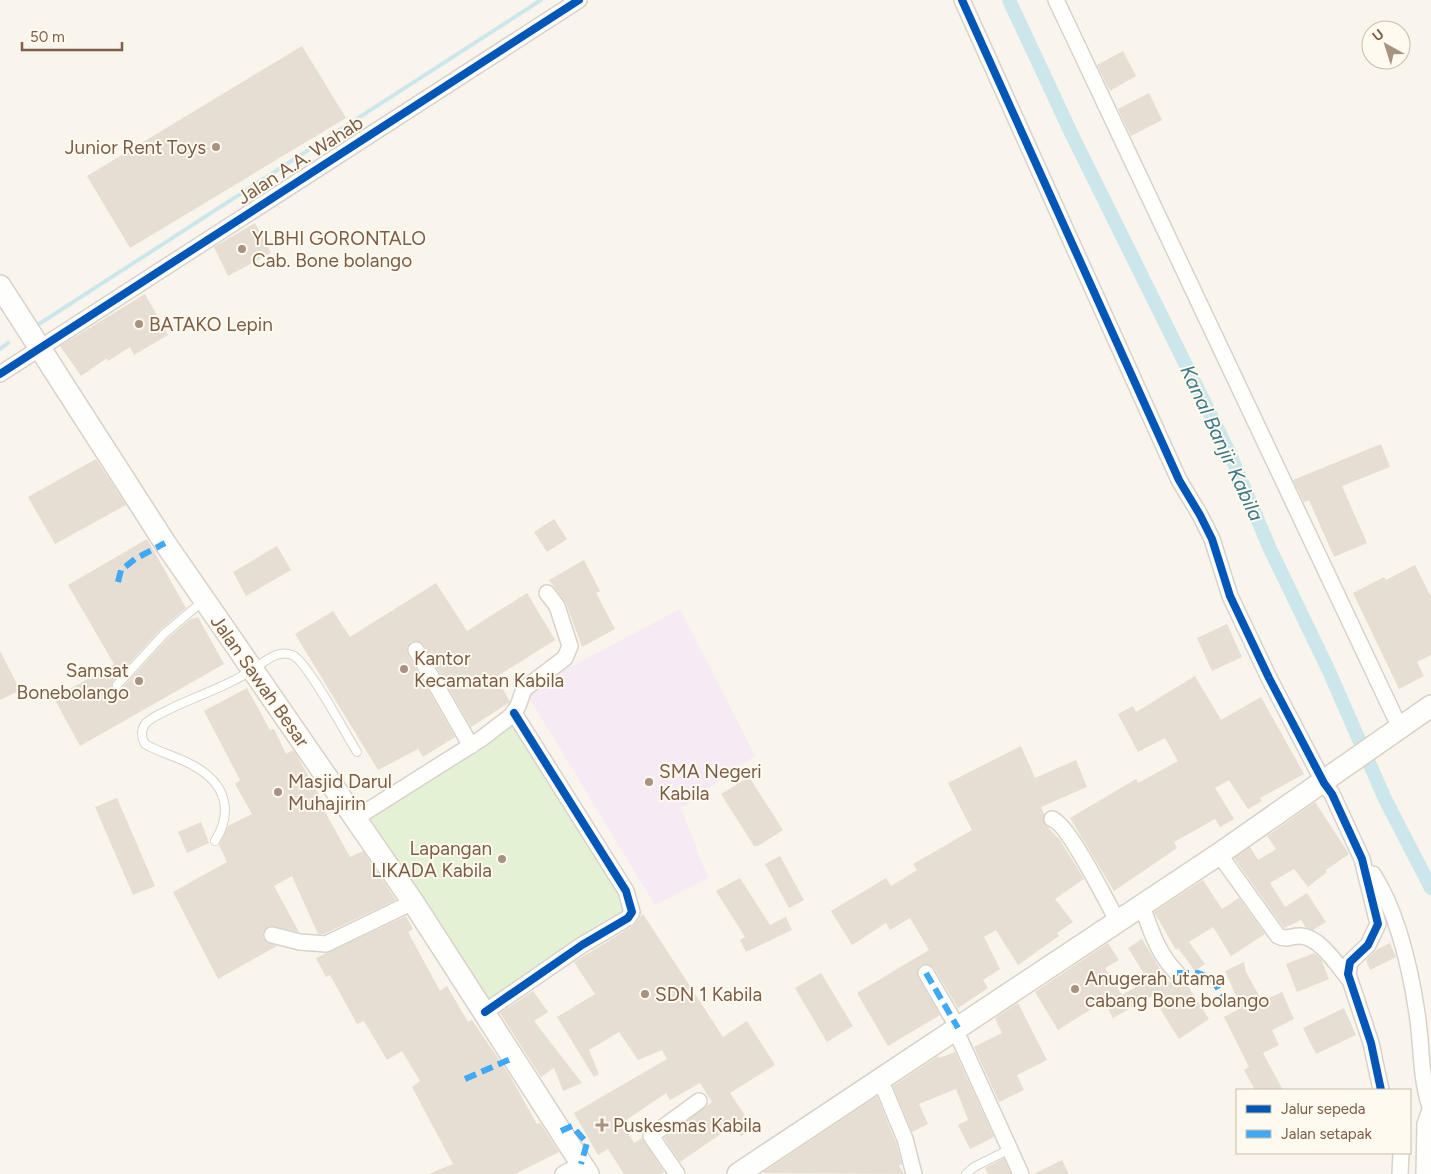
<svg xmlns="http://www.w3.org/2000/svg" width="1431" height="1174" viewBox="0 0 1431 1174" font-family="Figtree,sans-serif">
  <style>
    .education { fill: #f6ebf4 }
    .green { fill: #e4f1d5 }
    .lines { fill: none; stroke-linecap: round; stroke-linejoin: round }
    .stream { stroke: #cce7eb; stroke-width: 4 }
    .canal { stroke: #cce7eb; stroke-width: 14 }
    .building { fill: #e6ddd3 }
    .service-casing { stroke: #d9d2ca; stroke-width: 10 }
    .minor-casing { stroke: #d9d2ca; stroke-width: 18 }
    .secondary-casing { stroke: #d9d1c8; stroke-width: 24 }
    .service { stroke: #fefefc; stroke-width: 8 }
    .minor { stroke: #fefefc; stroke-width: 15 }
    .secondary { stroke: #fefefc; stroke-width: 21 }
    .quiet { stroke: #3fa9f5; stroke-width: 6; stroke-dasharray: 12 6; stroke-linecap: butt }
    .cycleway-casing { stroke: #fffaef; stroke-width: 11 }
    .cycleway { stroke: #0057b8; stroke-width: 8 }
    .poi-dot { fill: #a89281; stroke: #fffaef; stroke-width: 2 }
    .labels { text-anchor: middle; dominant-baseline: central; stroke-width: 4; stroke-linejoin: round; paint-order: stroke }
    .poi-label { font-size: 19px; fill: #7c5d47; stroke: #fffaef; text-anchor: start }
    .street-label { font-size: 19px; fill: #7c5d47; stroke: #fffaef }
    .water-label { font-size: 20px; font-style: italic; fill: #3b798a; stroke: #fffaef }
  </style>
  <rect width="100%" height="100%" fill="#f9f5ec"/>
  <path class="education" d="M680,609L755,756L681,808L708,878L655,905L525,691Z"/>
  <path class="green" d="M521,719L635,903L490,1003L368,815Z"/>
  <g class="lines">
    <path class="stream" d="M39,324L541,0
      M0,349L8,343"/>
    <path class="canal" d="M1009,0L1073,137L1230,454L1270,549L1328,669L1385,799L1431,888"/>
  </g>
  <path class="building" d="M302,46L346,118L130,248L87,176Z
    M1123,51L1136,76L1110,91L1097,65Z
    M1149,93L1162,120L1131,136L1118,109Z
    M255,223L271,253L228,276L214,247Z
    M145,294L168,335L134,355L130,347L108,361L107,358L81,376L60,346Z
    M1381,444L1390,467L1342,486L1367,543L1334,557L1309,500L1304,502L1293,480Z
    M96,459L126,505L55,544L28,497Z
    M554,519L567,539L547,552L534,532Z
    M147,539L186,608L160,630L113,681L112,687L116,691L121,689L168,638L192,618L193,619L198,617L224,664L80,746L54,698L114,664L68,585Z
    M277,546L291,570L246,596L233,572Z
    M584,560L600,591L596,593L615,629L582,647L566,603L549,580Z
    M1415,565L1431,597V655L1417,662L1424,676L1399,689L1353,593L1384,577L1386,580Z
    M436,583L467,631L527,593L555,640L496,677L510,702L471,727L424,645L417,641L411,642L407,649L408,655L455,737L423,757L418,749L378,770L295,634L333,611L350,637Z
    M1227,624L1242,657L1212,671L1197,638Z
    M0,651L20,690L0,700Z
    M1195,676L1221,720L1261,697L1304,774L1260,798L1262,801L1248,809L1229,780L1215,788L1234,819L1220,827L1215,819L1174,842L1177,848L1114,891L1070,818L1136,779L1138,783L1178,761L1165,738L1138,752L1118,714L1133,706L1136,712Z
    M247,688L270,730L274,729L286,754L293,750L296,754L322,800L319,801L350,857L363,851L396,900L324,934H318L292,876L274,886L299,932L269,926L263,932V938L266,942L277,946L218,979L173,892L227,862L219,845L228,826L252,814L235,784L240,780L204,711Z
    M1021,746L1035,778L1076,760L1087,787L1041,807L1044,814V823L1060,840L1084,879L1055,899L1073,922L1057,933L1059,936L1018,965L996,930L984,937L1000,969L983,980L988,988L958,1008L934,968L926,964L921,965L918,969V977L940,1015L888,1046L857,993L929,950L910,918L890,930L886,923L852,945L831,911L886,878L891,886L917,870L913,864L972,830L948,783Z
    M749,777L783,830L758,846H754L721,794Z
    M117,798L155,886L133,895L95,807Z
    M1315,802L1349,854L1326,870L1327,872L1308,887L1294,869L1270,883L1285,907L1307,893L1326,922L1313,930L1306,928L1301,920L1284,928L1234,858L1250,847L1258,860L1276,849L1267,836Z
    M201,822L209,843L187,853L178,832Z
    M780,856L804,900L789,908L765,864Z
    M740,878L770,925L786,917L792,930L746,952L740,940L745,937L716,891Z
    M1203,880L1222,909L1239,898L1265,934L1231,956L1213,927L1189,942L1205,964L1195,971L1178,948L1176,950L1154,912Z
    M643,914L723,1037L747,1021L775,1065L730,1093L753,1128L741,1136L734,1125L680,1162L664,1138L712,1102L700,1083L670,1100L666,1093L622,1123L634,1143L642,1138L664,1172L662,1174H624L608,1149L598,1155L574,1113L667,1059L662,1050L638,1060L619,1032L589,1050L599,1074L594,1077L557,1017L595,994L574,962L633,926Z
    M406,916L413,929L408,932L440,991L447,986L468,1022L472,1020L510,1076L537,1124L540,1123L559,1152L515,1174H429L453,1164L412,1087L420,1081L402,1051L387,1060L364,1021L357,1024L330,975L326,977L316,958Z
    M1142,939L1168,982L1184,980L1209,1019L1179,1039L1152,996L1113,1018L1104,1001L1058,1030L1035,992L1108,943L1119,960L1105,968L1122,995L1148,980L1128,948Z
    M1390,943L1396,957L1370,970L1366,960L1376,950Z
    M1314,953L1321,959L1329,979L1297,992L1286,964Z
    M1244,962L1246,972L1262,1001L1282,992L1294,1019L1272,1030L1279,1045L1263,1053L1283,1090H1255L1244,1070L1249,1067L1224,1017L1241,1008L1225,971Z
    M821,973L853,1026L827,1042L795,988Z
    M533,991L548,1012L534,1021L582,1083L563,1091L554,1068L541,1077L500,1013Z
    M1018,1003L1047,1060L1017,1075L1024,1090L999,1102L974,1047L1002,1033L995,1018Z
    M1344,1008L1356,1035L1316,1054L1303,1028Z
    M955,1052L994,1137L970,1149L958,1125L968,1120L956,1089L919,1104L928,1124L912,1132L893,1086L938,1056L939,1058Z
    M877,1096L896,1143L902,1164L899,1166L904,1174L762,1173Z
    M1004,1158L1011,1174H988L985,1168Z
    M1062,1160L1069,1174H1034Z"/>
  <g class="lines">
    <defs>
      <path id="service" d="M117,685L164,634L203,601
        M215,841C234,811 225,783 194,766C179,757 160,753 145,744C141,737 141,729 146,723C154,715 167,711 176,706C203,694 234,683 258,666C268,659 279,650 292,655C307,660 346,735 357,752
        M966,1174L974,1167L1010,1149"/>
      <path id="minor" d="M962,0L1179,480L1200,515L1212,539L1230,596L1269,678L1324,783L1332,794L1362,859L1378,924L1368,945L1350,962L1348,974L1371,1043L1381,1090
        M1056,0L1400,728
        M0,374L579,0
        M416,650L471,746
        M356,818L481,739L511,716L518,706L524,689L565,658L570,646L557,606L547,593
        M1052,819C1068,823 1108,904 1118,922
        M1219,854L1278,936C1287,941 1292,935 1301,936C1321,938 1337,965 1349,979
        M1373,874C1398,913 1410,967 1417,1013C1422,1045 1420,1076 1430,1107
        M1142,906C1151,931 1158,954 1177,973
        M272,935L300,942L326,944L413,902
        M926,973L958,1028
        M485,1012L582,945L628,918L632,912L626,891L514,713
        M955,1029L1021,1174
        M880,1079L905,1139L914,1174
        M563,1174L581,1164
        M677,1174L651,1136L699,1101
        M1400,1174L1401,1153
        M1424,1174L1425,1124L1431,1107"/>
      <path id="secondary" d="M0,286L165,543L413,902L588,1174
        M738,1174L1219,854L1431,706"/>
    </defs>
    <use href="#service" class="service-casing"/>
    <use href="#minor" class="minor-casing"/>
    <use href="#secondary" class="secondary-casing"/>
    <use href="#service" class="service"/>
    <use href="#minor" class="minor"/>
    <use href="#secondary" class="secondary"/>
    <path class="quiet" d="M118,582L121,570L135,559L165,543
      M926,973L958,1028
      M1177,973H1198L1212,979L1230,1008
      M465,1079L513,1058
      M561,1131L572,1126L587,1143L581,1164"/>
    <defs>
      <path id="cycleway" d="M962,0L1179,480L1200,515L1212,539L1230,596L1269,678L1324,783L1332,794L1362,859L1378,924L1368,945L1350,962L1348,974L1371,1043L1381,1090
        M0,374L579,0
        M485,1012L582,945L628,918L632,912L626,891L514,713"/>
    </defs>
    <use href="#cycleway" class="cycleway-casing"/>
    <use href="#cycleway" class="cycleway"/>
  </g>
  <g class="poi-dot">
    <circle cx="216" cy="147" r="5"/>
    <circle cx="242" cy="249" r="5"/>
    <circle cx="139" cy="324" r="5"/>
    <circle cx="404" cy="669" r="5"/>
    <circle cx="139" cy="681" r="5"/>
    <circle cx="649" cy="782" r="5"/>
    <circle cx="278" cy="792" r="5"/>
    <circle cx="502" cy="859" r="5"/>
    <circle cx="1075" cy="989" r="5"/>
    <circle cx="645" cy="994" r="5"/>
    <path d="M599.5 1117.5h5v5h5v5h-5v5h-5v-5h-5v-5h5z"/>
  </g>
  <g class="labels">
    <g class="poi-label">
      <text x="206" y="147" text-anchor="end">Junior Rent Toys</text>
      <text x="252" y="238">YLBHI GORONTALO<tspan x="252" dy="22">Cab. Bone bolango</tspan></text>
      <text x="149" y="324">BATAKO Lepin</text>
      <text x="414" y="658">Kantor<tspan x="414" dy="22">Kecamatan Kabila</tspan></text>
      <text x="129" y="670" text-anchor="end">Samsat<tspan x="129" dy="22">Bonebolango</tspan></text>
      <text x="659" y="771">SMA Negeri<tspan x="659" dy="22">Kabila</tspan></text>
      <text x="288" y="781">Masjid Darul<tspan x="288" dy="22">Muhajirin</tspan></text>
      <text x="492" y="848" text-anchor="end">Lapangan<tspan x="492" dy="22">LIKADA Kabila</tspan></text>
      <text x="1085" y="978">Anugerah utama<tspan x="1085" dy="22">cabang Bone bolango</tspan></text>
      <text x="655" y="994">SDN 1 Kabila</text>
      <text x="613" y="1125">Puskesmas Kabila</text>
    </g>
    <g class="street-label">
      <text transform="translate(300 160) rotate(-33)">Jalan A.A. Wahab</text>
      <text transform="translate(260 681) rotate(55)">Jalan Sawah Besar</text>
    </g>
    <g class="water-label">
      <text transform="translate(1222 443) rotate(65)">Kanal Banjir Kabila</text>
    </g>
  </g>
  <rect x="1236" y="1089" width="175" height="65" fill="#fffaef" stroke="#cbbbac"/>
  <rect x="1246" y="1105" width="25" height="8" fill="#0057b8" stroke="#cbbbac"/>
  <text x="1281" y="1114" font-size="15" fill="#7c5d47">Jalur sepeda</text>
  <rect x="1246" y="1130" width="25" height="8" fill="#3fa9f5" stroke="#cbbbac"/>
  <text x="1281" y="1139" font-size="15" fill="#7c5d47">Jalan setapak</text>
  <g transform="translate(1386 45) rotate(321)"><circle r="24" fill="#fffaef" stroke="#cbbbac"/>
  <path d="M0-4L9 19L0 12L-9 19Z" fill="#a89281"/>
  <text y="-8" font-size="14" font-weight="bold" text-anchor="middle" fill="#7c5d47">U</text>
  </g>
  <path d="M22 42v8h100v-8" fill="none" stroke="#7c5d47" stroke-width="2.5"/>
  <text x="30" y="42" font-size="15" fill="#7c5d47" stroke="#fffaef" stroke-width="4" paint-order="stroke">50 m</text>
</svg>
